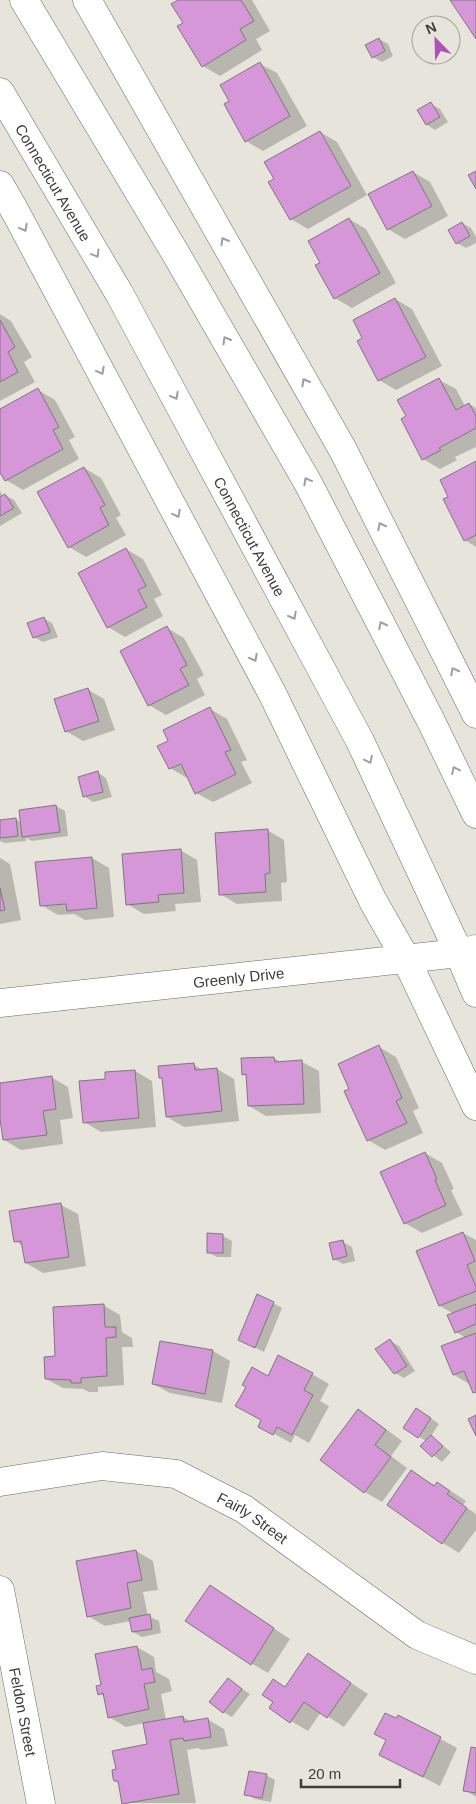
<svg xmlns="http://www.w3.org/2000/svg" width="476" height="1804" viewBox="0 0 476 1804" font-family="Helvetica,sans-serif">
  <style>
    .shadow { fill: #0003 }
    .building { fill: #d597d8; stroke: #7e787e }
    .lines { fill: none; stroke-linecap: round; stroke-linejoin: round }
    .minor-casing { stroke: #6c6a62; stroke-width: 29 }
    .major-casing { stroke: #6c6a62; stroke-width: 29 }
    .minor { stroke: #fff; stroke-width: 28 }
    .major { stroke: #fff; stroke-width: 28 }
    .oneway { stroke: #9e9e9c }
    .labels { text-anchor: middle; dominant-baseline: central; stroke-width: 4; stroke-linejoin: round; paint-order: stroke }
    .street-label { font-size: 15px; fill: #3d3c38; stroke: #e7e4db }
  </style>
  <rect width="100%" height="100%" fill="#e7e4db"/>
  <path class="shadow" d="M181,0H252L270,31L256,39L262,50L220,76L203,66L184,23Z
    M379,39L388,44L393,56L382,62L373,57Z
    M260,64L277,73L307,126L263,151L246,141L231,101Z
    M431,104L440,109L448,122L435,130L426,124Z
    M320,132L337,142L367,195L308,229L291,219L275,180Z
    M413,172L430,182L448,216L405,239L388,229Z
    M349,219L366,229L396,283L352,308L335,298L322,263Z
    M462,223L471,228L476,237V243L466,248L457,243Z
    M395,299L412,309L442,366L396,390L379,380L359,341L364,338Z
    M0,314L11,321L32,357L24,362L35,382L0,401Z
    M439,380L456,389L465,406L469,404L476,408V447L455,457L457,460L440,469L423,459L408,416Z
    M38,390L55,400L75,437L69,440L79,459L23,490L6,480L0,470V410Z
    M476,463V547L465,540L449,497Z
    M84,468L101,478L121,515L116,518L126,535L86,557L69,547Z
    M0,491L3,496L5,495L14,500L22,513L0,526Z
    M126,549L143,559L162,595L154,599L163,616L125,637L108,627Z
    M43,618L52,623L58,637L43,642L34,637Z
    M167,628L184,638L204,675L197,679L205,695L166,715L149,705Z
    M87,689L104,699L115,730L83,741L66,731Z
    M210,709L227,719L247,760L241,762L252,783L213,802L196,793L189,777L187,778L170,768V742Z
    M97,772L106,778L112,797L93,802L84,796Z
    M56,806L65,811L68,836L32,841L26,838V841L4,843L0,841V821L16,819L22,823Z
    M267,830L284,840L287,882L281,883L282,901L237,904L220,894Z
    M180,850L197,860L201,902L175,904L176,911L144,914L127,904Z
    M0,858L10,864L21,920L0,924Z
    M92,858L109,868L114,917L85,920L74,914L58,915L41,905Z
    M379,1047L396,1057L419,1108L413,1111L423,1133L385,1150L368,1140L351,1090Z
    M274,1058L282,1063L302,1062L319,1071L321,1113L266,1116L249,1106L248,1077L243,1074Z
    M193,1064L204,1071L217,1069L234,1079L239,1121L184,1127L167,1117L162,1079L160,1078Z
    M135,1071L152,1081L156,1127L101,1132L84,1122L107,1080Z
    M51,1077L68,1087L73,1118L60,1120L63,1144L21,1150L4,1140L2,1123L0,1122V1084Z
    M425,1153L442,1163L454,1189L451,1190L463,1215L422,1233L405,1223Z
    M61,1205L78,1214L86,1266L43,1273L26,1263L23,1246L15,1241Z
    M463,1233L476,1240V1393L471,1385L454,1375L466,1338L456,1332L454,1314L440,1306Z
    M223,1236L232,1241L231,1257H217L208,1252Z
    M343,1242L352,1247L355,1261L343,1264L334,1259Z
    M273,1303L282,1308L264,1352L248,1344Z
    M103,1305L120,1315L122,1332L132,1338L133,1347H122L124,1385L98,1387V1392H89L83,1389L63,1388L46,1379L57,1357Z
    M390,1341L399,1346L415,1371L404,1378L395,1373Z
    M213,1351L230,1361L222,1403L170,1393L153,1384Z
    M312,1374L329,1384L320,1401L329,1406L309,1443L295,1435L291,1443L260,1426L263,1420Z
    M358,1411L375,1421L402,1441L391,1456L407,1468L382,1502L365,1492L322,1460Z
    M425,1414L439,1424L431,1436L451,1452L442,1462L422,1446L426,1441L404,1428Z
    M412,1472L436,1486L437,1483L454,1493L466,1501L463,1505L476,1514V1530L459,1553L443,1543L388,1505Z
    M136,1551L153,1561L158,1590L143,1592L148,1616L159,1621L161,1633L142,1637L133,1632L131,1621L105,1626L88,1616Z
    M210,1586L290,1639L268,1673L251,1663Z
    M137,1647L154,1657L156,1672L169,1679L172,1691L161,1694L166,1720L183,1717L191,1722L207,1719L224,1729L228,1746L202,1750L198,1748L187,1750L196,1803H123L120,1784L115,1781L117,1770L148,1745L144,1723L126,1727L109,1717L105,1697L100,1694L102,1686Z
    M308,1655L368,1694L344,1727L321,1712L308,1731L291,1721L286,1688Z
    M228,1679L250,1694L232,1717L223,1712Z
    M398,1716L457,1748L440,1786L381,1755Z
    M476,1749V1797L465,1790Z
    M266,1775L275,1780L271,1802L255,1799L246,1794Z"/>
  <path class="building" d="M178,0H241L254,21L240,29L246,40L202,67L177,26L183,23L171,4Z
    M450,0H476V39Z
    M379,38L385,51L372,58L365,45Z
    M260,62L290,116L245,142L224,104L229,101L220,85Z
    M431,102L440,117L426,125L417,110Z
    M320,131L351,186L290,220L268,182L274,179L264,162Z
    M413,171L432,206L387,230L368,194Z
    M476,171V189L468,175Z
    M349,218L380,273L334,299L315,265L320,263L308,241Z
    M462,222L470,236L456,244L448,230Z
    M395,298L426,357L378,381L357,341L362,338L353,320Z
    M0,320L15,347L8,352L18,372L0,382Z
    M439,378L456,410L469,403L476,416V428L439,448L441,450L422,460L401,419L406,416L397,400Z
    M38,388L59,427L53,430L63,449L5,481L0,473V409Z
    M476,461V535L464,541L443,499L448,497L440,480Z
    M84,467L105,505L100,508L109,525L68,548L37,492Z
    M5,494L14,508L0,516V497Z
    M126,548L146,586L138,590L147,607L107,628L78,573Z
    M44,617L50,632L33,638L27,623Z
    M167,626L187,665L180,669L189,685L148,706L120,651Z
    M88,688L99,721L65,732L54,699Z
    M210,707L231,750L225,752L236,774L195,794L181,764L169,769L157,746L168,741L163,730Z
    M98,771L103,792L83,797L78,777Z
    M56,805L60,832L22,837L19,810Z
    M16,818L18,836L0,838V820Z
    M268,829L270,873L265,874L266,892L219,895L215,833Z
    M181,849L184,893L158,895L159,902L126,905L122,854Z
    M92,857L97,908L67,911L66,904L40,906L35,862Z
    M0,888L5,910L0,911Z
    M379,1045L402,1098L396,1101L407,1123L367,1141L344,1091L349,1089L338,1064Z
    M274,1057L275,1062L302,1060L304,1104L248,1106L246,1074L242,1075L241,1058Z
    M194,1063L195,1070L217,1068L222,1111L166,1117L162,1078H159L158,1066Z
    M135,1070L139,1118L83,1123L79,1081L105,1079V1072Z
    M52,1076L56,1109L43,1111L47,1135L3,1140L0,1119V1083Z
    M425,1152L437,1179L435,1180L446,1205L404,1224L380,1172Z
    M61,1203L69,1257L25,1263L21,1241L14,1242L9,1211Z
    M463,1232L475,1261L467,1265L476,1287V1291L439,1306L416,1251Z
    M207,1233L223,1234V1253H207Z
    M343,1240L347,1256L333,1260L329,1243Z
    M257,1294L274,1302L255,1348L238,1340Z
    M104,1304L105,1327H116V1337L106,1338L107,1376L81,1378V1383H71V1380L45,1379L44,1357L55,1356L53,1307Z
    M476,1304V1324L455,1333L447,1315Z
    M476,1333V1392L473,1393L464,1371L453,1375L441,1346Z
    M390,1339L407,1366L394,1374L375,1349Z
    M160,1341L213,1350L205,1394L152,1384Z
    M278,1355L313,1373L304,1390L313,1395L292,1435L277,1427L273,1435L258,1427L261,1420L235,1406L246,1387L242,1385L252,1367L268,1376Z
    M416,1408L431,1418L418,1438L403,1428Z
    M358,1409L386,1430L375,1445L391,1457L364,1493L320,1460Z
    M476,1415V1436L468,1419Z
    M431,1435L443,1446L432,1457L420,1446Z
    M411,1470L434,1486L437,1482L450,1491L447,1494L467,1508L442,1544L387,1505Z
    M136,1550L142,1580L127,1583L131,1608L87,1617L76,1561Z
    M210,1585L274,1628L251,1665L185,1621Z
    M150,1614L152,1629L132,1632L129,1618Z
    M137,1646L142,1670L152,1668L155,1682L144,1684L149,1709L108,1718L103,1693L98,1695L96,1686L101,1685L95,1654Z
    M308,1653L351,1683L327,1718L304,1702L290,1723L269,1708L273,1702L262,1695L273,1679L285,1687Z
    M228,1678L242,1689L223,1713L209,1702Z
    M385,1713L396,1718L398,1715L441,1737L423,1777L379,1755L386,1740L374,1734Z
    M183,1716L184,1722L208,1718L211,1737L184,1741L183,1738L170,1740L179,1794L122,1804L118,1781H114L113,1778L112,1770L116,1769L112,1751L147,1744L143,1723Z
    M471,1747L476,1748V1793L463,1791Z
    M249,1771L267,1774L262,1798L244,1795Z"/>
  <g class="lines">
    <defs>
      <g id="minor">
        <path d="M87,0L343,450L476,714"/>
        <path d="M0,185L16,213L273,695L373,901L406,959L476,1106"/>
        <path id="s1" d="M0,1003L459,953L476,949"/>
        <path id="s2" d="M0,1482L102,1466L176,1474L244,1509L417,1635L476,1660"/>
        <path id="s3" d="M0,1590L41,1804"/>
      </g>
      <g id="major">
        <path d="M24,0L176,254L308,483L431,721L476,814"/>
        <path id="s4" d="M0,92L119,293L360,741L459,953L476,993"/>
      </g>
    </defs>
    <use href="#minor" class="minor-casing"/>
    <use href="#major" class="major-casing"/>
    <use href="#minor" class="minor"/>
    <use href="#major" class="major"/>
  </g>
  <defs><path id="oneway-chevron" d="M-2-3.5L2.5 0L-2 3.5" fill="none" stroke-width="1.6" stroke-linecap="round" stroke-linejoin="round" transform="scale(1.25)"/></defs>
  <g class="oneway">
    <use href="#oneway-chevron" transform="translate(24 228) rotate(62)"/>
    <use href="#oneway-chevron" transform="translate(224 241) rotate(-120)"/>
    <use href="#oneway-chevron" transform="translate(96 254) rotate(59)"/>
    <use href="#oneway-chevron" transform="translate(226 340) rotate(-120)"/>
    <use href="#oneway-chevron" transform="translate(101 371) rotate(62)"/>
    <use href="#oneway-chevron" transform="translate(305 382) rotate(-120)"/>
    <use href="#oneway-chevron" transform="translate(175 396) rotate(62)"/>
    <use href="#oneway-chevron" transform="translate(307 481) rotate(-119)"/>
    <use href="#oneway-chevron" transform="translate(177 514) rotate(62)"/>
    <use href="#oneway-chevron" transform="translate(381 526) rotate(-117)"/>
    <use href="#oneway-chevron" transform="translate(293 616) rotate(62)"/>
    <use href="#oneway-chevron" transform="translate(382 625) rotate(-117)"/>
    <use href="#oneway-chevron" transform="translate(254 658) rotate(62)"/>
    <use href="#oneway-chevron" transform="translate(454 671) rotate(-117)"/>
    <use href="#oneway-chevron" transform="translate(369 760) rotate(65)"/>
    <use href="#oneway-chevron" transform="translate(455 770) rotate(-115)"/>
  </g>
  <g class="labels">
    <g class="street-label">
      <text stroke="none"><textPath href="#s4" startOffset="105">Connecticut Avenue</textPath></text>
      <text stroke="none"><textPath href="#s4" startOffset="510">Connecticut Avenue</textPath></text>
      <text stroke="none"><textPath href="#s1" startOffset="240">Greenly Drive</textPath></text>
      <text stroke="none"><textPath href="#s2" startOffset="266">Fairly Street</textPath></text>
      <text stroke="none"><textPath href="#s3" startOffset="124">Feldon Street</textPath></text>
    </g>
  </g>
  <g transform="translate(436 40) rotate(337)"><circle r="24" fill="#e7e4db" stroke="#a3a19a"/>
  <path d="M0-4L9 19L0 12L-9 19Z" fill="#b150b7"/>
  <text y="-8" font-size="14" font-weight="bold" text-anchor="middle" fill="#3d3c38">N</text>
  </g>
  <path d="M301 1779v8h99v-8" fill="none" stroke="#3d3c38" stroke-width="2.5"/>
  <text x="308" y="1779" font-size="15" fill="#3d3c38" stroke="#e7e4db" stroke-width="4" paint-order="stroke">20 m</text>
</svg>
